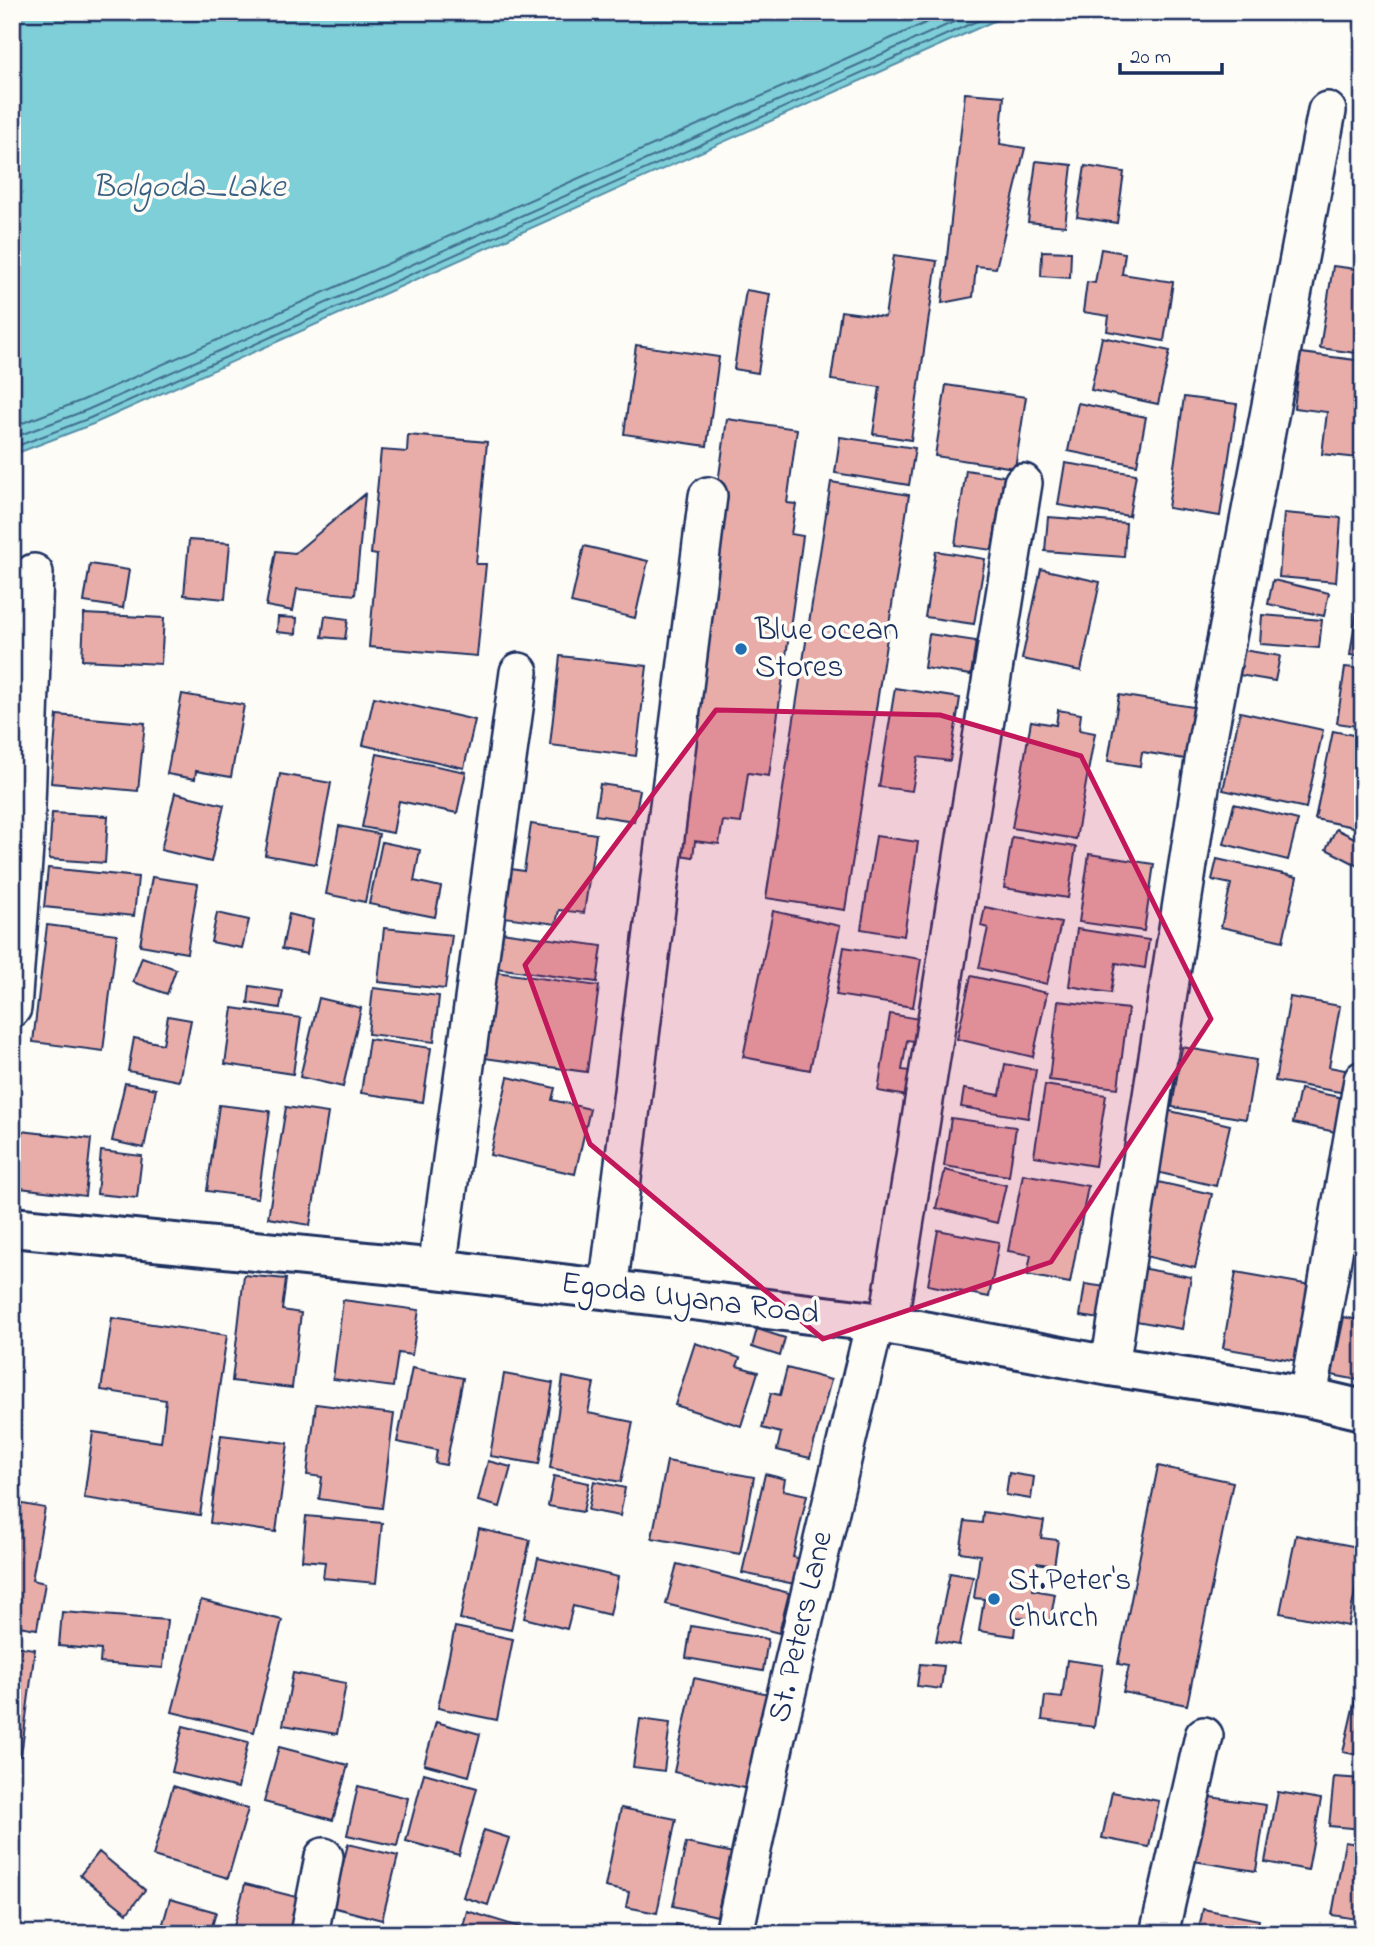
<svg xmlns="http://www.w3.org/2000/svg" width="1375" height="1946" viewBox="0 0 1375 1946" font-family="'Indie Flower',sans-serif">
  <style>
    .water { fill: #7ecfd8; stroke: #568fa7; stroke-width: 2 }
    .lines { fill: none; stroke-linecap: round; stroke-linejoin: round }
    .shore { stroke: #436f8f; stroke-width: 2 }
    .building { fill: #e8ada9; stroke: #1b2f5e; stroke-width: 2 }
    .street-casing { stroke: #1b2f5e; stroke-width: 42 }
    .primary-casing { stroke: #1b2f5e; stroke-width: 44 }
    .street { stroke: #fdfcf7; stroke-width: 37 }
    .primary { stroke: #fdfcf7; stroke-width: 38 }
    .marked { fill: #c2185b; fill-opacity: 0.2; stroke: #c2185b; stroke-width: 5; stroke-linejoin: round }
    .poi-dot { fill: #1f6fb2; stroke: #fdfcf7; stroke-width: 2.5 }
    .labels { text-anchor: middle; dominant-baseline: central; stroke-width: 7; stroke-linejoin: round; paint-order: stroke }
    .poi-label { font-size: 32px; fill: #1b2f5e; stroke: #fdfcf7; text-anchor: start }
    .street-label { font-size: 32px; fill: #1b2f5e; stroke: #fdfcf7 }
    .water-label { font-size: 33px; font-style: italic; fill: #395f83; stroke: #fdfcf7 }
  </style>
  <rect width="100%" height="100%" fill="#fdfcf7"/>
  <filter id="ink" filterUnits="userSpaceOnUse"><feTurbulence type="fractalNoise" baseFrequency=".0143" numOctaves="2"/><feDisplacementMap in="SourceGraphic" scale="14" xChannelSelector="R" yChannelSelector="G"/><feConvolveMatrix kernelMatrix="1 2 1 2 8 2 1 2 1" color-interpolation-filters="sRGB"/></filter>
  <g filter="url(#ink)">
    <path class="water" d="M12,12H1014L93,424L12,455Z"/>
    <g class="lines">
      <path class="shore" d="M12,427L83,400L950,12
        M12,438L87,410L976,12
        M12,448L90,418L997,12"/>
    </g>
    <path class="building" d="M965,93L1004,96L1000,144L1025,148L996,268L976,266L973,297L942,303Z
      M1036,161L1072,165L1065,226L1028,222Z
      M1085,166L1124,172L1117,223L1077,217Z
      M1101,249L1125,253L1122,274L1173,282L1164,341L1107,331L1109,316L1083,312L1087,282L1095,283Z
      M1042,251L1071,252L1070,278L1041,276Z
      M894,255L937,261L911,440L873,434L880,387L831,380L841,311L885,317Z
      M1333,266L1363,270V354L1320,348Z
      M746,290L770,294L758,373L734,369Z
      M1102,337L1170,351L1158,404L1091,390Z
      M636,345L719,357L707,446L624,434Z
      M1301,353L1363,361V421L1358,458L1322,454L1327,412L1294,408Z
      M946,385L1026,397L1015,468L935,456Z
      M1184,397L1237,404L1220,516L1168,508Z
      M1078,403L1146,417L1137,465L1068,451Z
      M727,419L797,429L787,503L796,504L791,534L803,536L769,776L748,773L741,823L723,821L719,844L695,841L693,857L666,853Z
      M408,435L487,442L476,564H486L477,656L369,647L377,555L371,554L381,450L407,452Z
      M840,437L915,448L909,485L835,473Z
      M1065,463L1136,474L1129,516L1058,505Z
      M966,470L1004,476L992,550L955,545Z
      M831,482L909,495L845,910L766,898Z
      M365,494L355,595L297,589L293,611L266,606L276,551L295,553Z
      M1284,513L1341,518L1336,582L1279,577Z
      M1048,517L1126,523L1124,557L1045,551Z
      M1363,539V571L1353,568Z
      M189,540L230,543L225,599L184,595Z
      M584,546L648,561L635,618L571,603Z
      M936,551L985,559L974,624L925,617Z
      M90,564L129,570L123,608L84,602Z
      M1041,569L1100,582L1081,671L1022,659Z
      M1273,580L1329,593L1324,616L1268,604Z
      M1357,608L1363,609V656L1350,655Z
      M12,613H16L12,656Z
      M84,614L164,618L161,664L82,660Z
      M1262,615L1322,620L1319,648L1260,644Z
      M325,616L348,619L345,639L322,637Z
      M278,617L297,618L296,634L277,632Z
      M929,634L976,641L971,675L924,668Z
      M1243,650L1280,656L1275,681L1239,675Z
      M560,656L647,666L636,756L550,745Z
      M1345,667L1363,669V727L1337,723Z
      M895,688L960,698L950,761L918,757L912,791L879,787Z
      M182,694L244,705L231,777L196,771L195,779L167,774Z
      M1119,695L1193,707L1185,759L1142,752L1140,766L1108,761Z
      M374,697L475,720L464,768L363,745Z
      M1058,710L1081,714L1079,730L1095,733L1076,839L1012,828L1031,721L1056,725Z
      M1240,712L1323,730L1306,808L1223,790Z
      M57,715L145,723L138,791L51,783Z
      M1333,731L1363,737V829L1315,819Z
      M377,754L466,772L457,813L399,801L393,833L362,827Z
      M280,774L331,783L316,864L265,855Z
      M600,784L640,790L634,821L595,815Z
      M175,793L224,805L211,862L161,850Z
      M1234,804L1298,820L1288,860L1224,844Z
      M52,813L108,816L105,863L49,859Z
      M531,824L596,834L584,913L559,910L556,924L504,917L511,869L524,871Z
      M339,826L379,834L365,902L326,894Z
      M1336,829L1363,842V868L1326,849Z
      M876,836L918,842L904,936L861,929Z
      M1012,837L1076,847L1068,898L1004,888Z
      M382,842L420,850L414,881L441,887L435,917L369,904Z
      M1089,854L1154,864L1144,931L1079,922Z
      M1217,859L1297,877L1283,941L1221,927L1231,884L1212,880Z
      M48,868L138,877L134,916L44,907Z
      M152,877L198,884L187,953L140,945Z
      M985,907L1061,923L1047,984L979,968L988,928L981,926Z
      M773,911L840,926L810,1070L743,1057Z
      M217,913L249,920L242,948L211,942Z
      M289,914L313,920L307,954L282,949Z
      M47,925L117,934L103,1051L33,1042Z
      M384,928L452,935L445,989L378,982Z
      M1077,929L1149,940L1145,968L1116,963L1111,993L1069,986Z
      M501,932L602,946L597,982L496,968Z
      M844,947L921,959L913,1007L836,995Z
      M142,957L176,969L167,994L133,982Z
      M495,972L599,986L587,1072L484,1058Z
      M971,976L1047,993L1033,1057L957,1039Z
      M250,986L283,991L280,1008L248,1003Z
      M373,988L439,996L434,1042L368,1034Z
      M1290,997L1340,1006L1329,1067L1350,1071L1346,1093L1275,1081Z
      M319,998L361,1008L343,1087L300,1077Z
      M1058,1001L1128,1009L1118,1088L1049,1080Z
      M233,1008L301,1018L293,1074L225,1064Z
      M890,1014L925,1020L922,1042L907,1040L902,1070L917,1072L913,1097L878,1091Z
      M168,1016L191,1020L179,1081L128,1071L134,1038L163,1044Z
      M369,1039L431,1048L423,1102L361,1093Z
      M1182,1047L1256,1060L1246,1119L1172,1107Z
      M1005,1064L1036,1070L1028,1118L961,1107L964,1089L1000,1095Z
      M508,1077L555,1088L552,1100L590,1109L575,1174L490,1155Z
      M125,1083L156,1089L144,1148L112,1141Z
      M1045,1085L1106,1095L1095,1166L1034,1156Z
      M1300,1089L1353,1100L1345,1134L1293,1123Z
      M219,1105L270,1111L258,1198L207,1191Z
      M286,1107L328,1113L310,1225L268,1218Z
      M1166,1110L1230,1125L1216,1186L1152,1171Z
      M951,1118L1016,1127L1009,1176L944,1166Z
      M12,1130L91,1139L85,1196L12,1187Z
      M101,1151L142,1156L137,1198L97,1194Z
      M945,1170L1006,1185L997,1223L936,1208Z
      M1023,1174L1088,1186L1070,1283L1027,1275L1031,1255L1008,1251Z
      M1149,1180L1212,1194L1195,1268L1133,1253Z
      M938,1230L999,1242L989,1297L928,1285Z
      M1129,1266L1191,1277L1182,1329L1119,1318Z
      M1236,1272L1328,1288L1315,1364L1223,1348Z
      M244,1275L286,1279L282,1310L301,1313L292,1388L232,1381Z
      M1085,1284L1113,1288L1108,1320L1080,1316Z
      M343,1300L419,1310L412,1355L398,1353L393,1387L333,1379Z
      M1344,1317L1363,1321V1381L1332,1375Z
      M112,1318L227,1335L200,1515L84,1498L93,1432L161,1442L166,1400L101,1390Z
      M757,1329L785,1338L780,1356L752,1347Z
      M695,1343L740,1358L737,1366L758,1372L741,1426L675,1405Z
      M412,1368L463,1378L446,1465L435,1463L437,1450L397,1442Z
      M787,1368L831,1380L810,1458L777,1450L781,1433L762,1428L771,1393L780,1395Z
      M504,1374L553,1383L539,1464L490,1456Z
      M563,1377L594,1383L588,1413L633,1422L621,1482L550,1468Z
      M316,1404L394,1414L382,1508L319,1499L322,1477L307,1475Z
      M221,1435L288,1443L276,1532L210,1523Z
      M488,1461L511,1467L500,1507L478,1501Z
      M667,1461L754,1477L740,1554L652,1538Z
      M1158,1466L1233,1482L1187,1705L1123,1692L1129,1666L1118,1664Z
      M1009,1473L1034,1477L1031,1499L1006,1495Z
      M765,1474L785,1479L783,1490L807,1495L793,1557L810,1561L804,1586L742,1573Z
      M554,1476L589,1483L583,1512L548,1506Z
      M594,1481L625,1488L620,1516L588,1510Z
      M12,1502L45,1508L32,1580L45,1583L37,1629L12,1625Z
      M983,1512L1044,1521L1041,1538L1058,1540L1054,1566L1037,1563L1033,1590L1055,1594L1050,1622L1016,1617L1014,1636L979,1631L984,1599L974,1598L980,1555L960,1552L965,1521L982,1523Z
      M306,1516L382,1523L376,1583L323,1578L325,1562L302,1560Z
      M479,1529L530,1540L511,1630L460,1619Z
      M1296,1535L1363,1548V1568H1360L1348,1626L1280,1613Z
      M538,1558L618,1577L610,1615L573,1606L567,1629L524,1618Z
      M677,1564L789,1593L779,1633L666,1604Z
      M950,1573L973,1577L959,1645L936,1641Z
      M201,1600L282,1620L254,1732L172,1712Z
      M62,1612L167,1620L163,1668L100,1663L101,1650L59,1646Z
      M691,1626L768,1639L763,1671L686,1658Z
      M455,1627L513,1639L497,1720L438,1708Z
      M12,1646L35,1649L21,1756L12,1755Z
      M1067,1660L1103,1665L1094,1727L1042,1720L1045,1696L1062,1698Z
      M920,1664L944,1666L941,1689L917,1686Z
      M1362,1669L1363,1670V1756L1343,1752Z
      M293,1673L346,1683L337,1734L283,1725Z
      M694,1678L769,1694L748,1789L674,1772Z
      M640,1719L670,1723L664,1771L633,1767Z
      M436,1722L480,1734L469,1776L424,1764Z
      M183,1726L248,1742L238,1788L172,1772Z
      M279,1747L348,1765L333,1820L264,1802Z
      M424,1773L477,1788L459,1855L406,1841Z
      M1334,1777L1363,1779V1829L1329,1826Z
      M173,1786L248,1809L228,1878L153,1856Z
      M358,1786L408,1798L397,1846L347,1835Z
      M1112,1792L1159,1801L1149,1847L1102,1838Z
      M1278,1792L1321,1799L1308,1870L1265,1862Z
      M1203,1796L1266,1805L1256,1871L1193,1861Z
      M621,1808L676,1819L657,1913L626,1907L629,1892L605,1887Z
      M484,1830L509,1838L488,1905L463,1897Z
      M1345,1842L1363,1845V1920L1332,1915Z
      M686,1843L743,1855L737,1886L724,1883L717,1916L673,1906Z
      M348,1844L398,1856L382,1920L332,1907Z
      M99,1852L145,1890L127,1913L80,1875Z
      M245,1884L300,1898L291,1934H232Z
      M170,1899L216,1912L210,1934H160Z
      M1203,1909L1259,1920L1256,1934H1198Z
      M467,1911L543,1934H461Z
      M676,1924L716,1933L715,1934H674Z
      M401,1925L436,1934H399Z
      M1333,1927L1363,1932V1934H1332Z"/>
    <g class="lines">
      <defs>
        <path id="street" d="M12,1008L25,834L34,573
          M437,1269L519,672
          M608,1290L708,496
          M888,1325L1023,483
          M1110,1366L1207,742L1327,111
          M1308,1397L1363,1080
          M309,1934L324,1857
          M734,1934L776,1737L875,1322
          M1159,1934L1204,1736"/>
        <path id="primary" d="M12,1227L437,1269L875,1322L1110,1366L1308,1397L1363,1410"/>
      </defs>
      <use href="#street" class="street-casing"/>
      <use href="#primary" class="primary-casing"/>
      <use href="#street" class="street"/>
      <use href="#primary" class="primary"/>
    </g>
  </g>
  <path class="marked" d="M716,710L940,715L1081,756L1211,1019L1051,1262L823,1339L590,1144L525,965Z"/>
  <g class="poi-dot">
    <circle cx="741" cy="649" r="7"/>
    <circle cx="994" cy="1599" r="7"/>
  </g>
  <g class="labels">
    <g class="poi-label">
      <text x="755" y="631">Blue ocean<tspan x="755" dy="37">Stores</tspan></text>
      <text x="1008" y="1581">St.Peter's<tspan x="1008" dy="37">Church</tspan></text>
    </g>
    <g class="street-label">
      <text transform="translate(690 1300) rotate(7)">Egoda Uyana Road</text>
      <text transform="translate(802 1627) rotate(-77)">St. Peters Lane</text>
    </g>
    <g class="water-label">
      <text x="189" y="188">Bolgoda_Lake</text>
    </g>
  </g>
  <rect width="1375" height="1946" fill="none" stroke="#fdfcf7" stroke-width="42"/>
  <rect x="21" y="21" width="1333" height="1904" fill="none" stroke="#1b2f5e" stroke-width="2.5" filter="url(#ink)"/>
  <path d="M1120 63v10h102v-10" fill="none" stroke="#1b2f5e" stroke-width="3.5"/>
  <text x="1130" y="63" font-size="21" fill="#1b2f5e" stroke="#fdfcf7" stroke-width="5" paint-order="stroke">20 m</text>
</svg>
